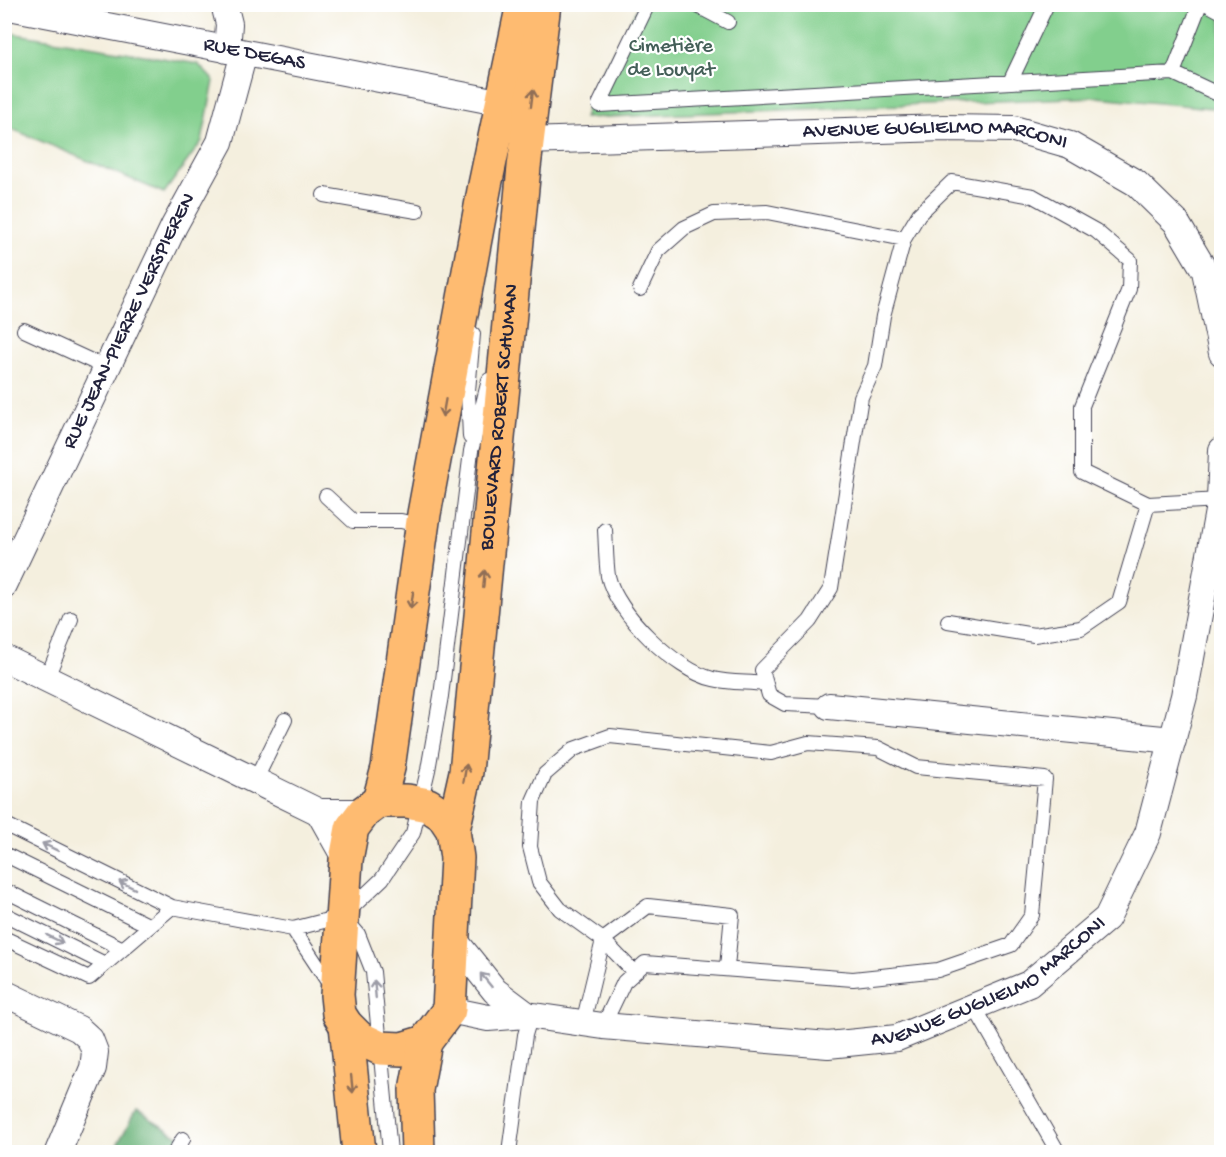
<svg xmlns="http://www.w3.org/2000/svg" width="1226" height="1157" viewBox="0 0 1226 1157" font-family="'Gochi Hand',sans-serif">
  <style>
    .green { fill: #82cf8d; stroke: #527864; stroke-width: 1.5 }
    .forest { fill: #69b278; stroke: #466a5a; stroke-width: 1.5 }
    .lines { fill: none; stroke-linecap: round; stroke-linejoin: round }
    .service-casing { stroke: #424153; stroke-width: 16 }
    .minor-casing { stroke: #424153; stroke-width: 28 }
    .primary-casing { stroke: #424153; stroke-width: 36 }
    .service { stroke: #fff; stroke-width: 14 }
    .minor { stroke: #fff; stroke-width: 26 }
    .primary { stroke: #febb71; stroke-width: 33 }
    .oneway { stroke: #906e56 }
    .oneway2 { stroke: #9c9ca7 }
    .labels { text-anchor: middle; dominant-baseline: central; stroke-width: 4.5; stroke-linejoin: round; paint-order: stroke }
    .park-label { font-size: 21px; fill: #445f58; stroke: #fff }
    .street-label { font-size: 21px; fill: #22223b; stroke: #fff }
  </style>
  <rect width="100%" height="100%" fill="#fff"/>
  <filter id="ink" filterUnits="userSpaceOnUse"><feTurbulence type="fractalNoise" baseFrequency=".0167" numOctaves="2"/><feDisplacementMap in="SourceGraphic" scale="12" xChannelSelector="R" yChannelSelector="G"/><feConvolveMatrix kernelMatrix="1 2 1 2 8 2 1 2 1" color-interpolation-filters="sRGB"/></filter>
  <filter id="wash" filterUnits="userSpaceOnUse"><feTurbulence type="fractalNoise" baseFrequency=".008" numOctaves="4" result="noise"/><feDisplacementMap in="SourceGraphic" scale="24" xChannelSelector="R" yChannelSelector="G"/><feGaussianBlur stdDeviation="1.35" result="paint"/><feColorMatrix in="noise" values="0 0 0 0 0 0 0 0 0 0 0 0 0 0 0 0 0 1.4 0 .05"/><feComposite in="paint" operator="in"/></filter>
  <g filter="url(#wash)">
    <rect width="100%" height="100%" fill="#f4efde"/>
    <path class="green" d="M639,5H1221V109L1097,97L584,118L593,89Z
      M4,32L198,64L214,81L202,141L164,193L5,126Z"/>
    <path class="forest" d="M136,1111L205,1152H113Z"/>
  </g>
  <g filter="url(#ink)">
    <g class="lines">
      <defs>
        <path id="service" d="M648,4L599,105L1173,73L1222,96
          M694,4L728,22
          M1207,4L1222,12
          M1173,73L1200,4
          M1010,82L1047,4
          M324,195L417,211
          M640,289L658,251L684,228L714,214L767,212L904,239L919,214L952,182L1033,196L1096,231L1130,260L1129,289L1082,406V472L1148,504
          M24,330L109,369
          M470,437L468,391L473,334
          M326,496L353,521H401L422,526
          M605,530C606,545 606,561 608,576C616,613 676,671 713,679C729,683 747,682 764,684
          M948,621L1034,635L1081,628L1119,602L1148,504L1220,500
          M46,680L71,619
          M829,706L785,704L769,695L762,670L810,621L831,588L861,397L875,366L883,316L904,239
          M255,781L285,720
          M4,824L172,907L293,929L343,916L382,879L413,833L428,770L441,696L471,451L489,380
          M4,854L150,926
          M4,890L123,949
          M4,914L105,964
          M346,920L358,934L373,972L390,1152
          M293,929L332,988
          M4,938L89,978L172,907
          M975,1008L1058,1152
          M583,1023L603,940L633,971
          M603,1026L624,982L645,963L853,979L938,970L1011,945L1032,915L1045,779L916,767L878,748L808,743L771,753L610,736L574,749L545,774L533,801L530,847L539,882L560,909L603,940L648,906L732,915L727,967
          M175,1152L183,1139
          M509,1152L525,1035L531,1015"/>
        <g id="minor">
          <path d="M224,4L229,24L227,50"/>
          <path id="s1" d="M4,6L503,103"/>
          <path id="s2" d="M526,141L944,128L1014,129L1070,145L1136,183L1176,222L1205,271L1222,353"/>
          <path id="s3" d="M4,585L174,226L220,142L244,53"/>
          <path d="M4,658L319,812H364"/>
          <path d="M829,706L1173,740"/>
          <path d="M319,812L346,860"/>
          <path d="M452,937L495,991L527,1015"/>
          <path d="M4,993L79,1029L90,1039L95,1052L93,1068L58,1152"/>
          <path id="s4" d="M449,1010L488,1018L527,1015L603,1026L828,1045L897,1038L1029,984L1107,918L1148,833L1184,696L1220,500L1222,450"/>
        </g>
        <g id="primary">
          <path d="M379,801L388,768L424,514L485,185L523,4"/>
          <path d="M379,801H407L428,805L443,815L453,830L457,858L449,1010L425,1042L402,1049L380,1048L359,1038L346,1025L339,1014L337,995L346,860L352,828L364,812Z"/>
          <path id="s5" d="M453,830L466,772L524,167L544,4"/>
          <path d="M346,1025L359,1152"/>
          <path d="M418,1152L416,1090L425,1042"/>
        </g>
      </defs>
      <use href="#service" class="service-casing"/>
      <use href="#minor" class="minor-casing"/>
      <use href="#primary" class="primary-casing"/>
      <use href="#service" class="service"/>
      <use href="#minor" class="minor"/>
      <use href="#primary" class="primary"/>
    </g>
    <defs><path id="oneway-shaft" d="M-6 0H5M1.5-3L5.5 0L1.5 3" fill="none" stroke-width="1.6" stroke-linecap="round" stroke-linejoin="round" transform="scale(1.5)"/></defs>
    <g class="oneway">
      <use href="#oneway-shaft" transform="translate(532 98) rotate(-83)"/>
      <use href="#oneway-shaft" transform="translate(444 408) rotate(100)"/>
      <use href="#oneway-shaft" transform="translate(484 579) rotate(-85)"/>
      <use href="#oneway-shaft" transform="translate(412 600) rotate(98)"/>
      <use href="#oneway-shaft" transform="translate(465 773) rotate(-80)"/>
      <use href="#oneway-shaft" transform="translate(352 1084) rotate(84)"/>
    </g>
    <g class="oneway2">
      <use href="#oneway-shaft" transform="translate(50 847) rotate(-154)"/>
      <use href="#oneway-shaft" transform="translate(127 885) rotate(-154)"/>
      <use href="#oneway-shaft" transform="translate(55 939) rotate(26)"/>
      <use href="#oneway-shaft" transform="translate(486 980) rotate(-129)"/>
      <use href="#oneway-shaft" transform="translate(375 989) rotate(-95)"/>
    </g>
  </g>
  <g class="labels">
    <g class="park-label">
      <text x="671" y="47">Cimetière<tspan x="671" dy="24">de Louyat</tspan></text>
    </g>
    <g class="street-label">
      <text stroke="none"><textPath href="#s1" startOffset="255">RUE DEGAS</textPath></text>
      <text stroke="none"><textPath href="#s2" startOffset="410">AVENUE GUGLIELMO MARCONI</textPath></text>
      <text stroke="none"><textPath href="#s3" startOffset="292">RUE JEAN-PIERRE VERSPIEREN</textPath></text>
      <text stroke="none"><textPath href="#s5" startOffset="416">BOULEVARD ROBERT SCHUMAN</textPath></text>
      <text stroke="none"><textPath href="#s4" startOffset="558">AVENUE GUGLIELMO MARCONI</textPath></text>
    </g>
  </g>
  <rect width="1226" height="1157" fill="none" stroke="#fff" stroke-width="24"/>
</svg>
